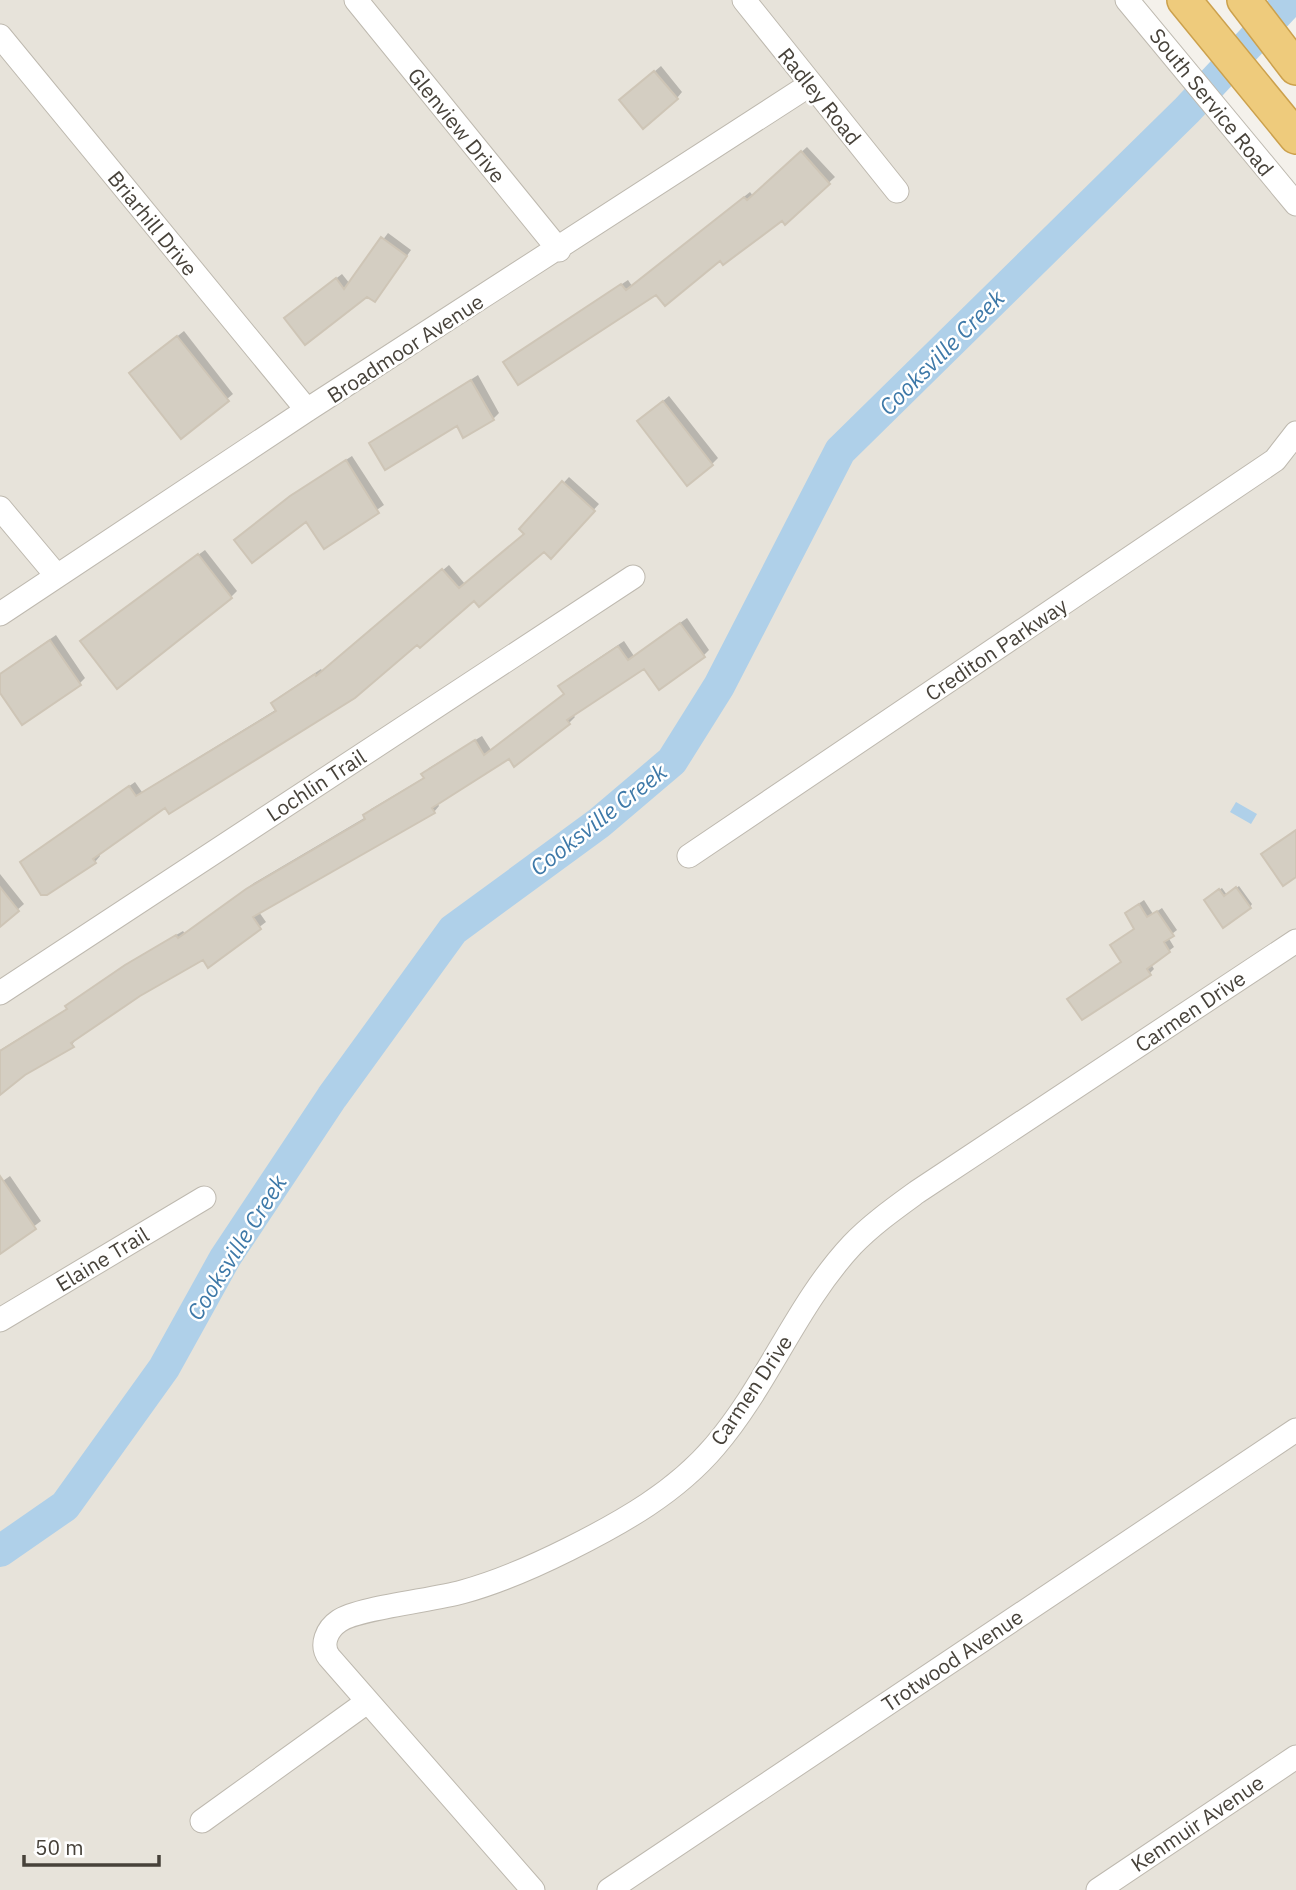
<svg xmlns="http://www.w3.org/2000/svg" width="1296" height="1890" viewBox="0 0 1296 1890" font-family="'IBM Plex Sans',sans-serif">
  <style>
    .residential { fill: #e7e3da }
    .water { fill: #afd0e9 }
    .shadow { fill: #0003 }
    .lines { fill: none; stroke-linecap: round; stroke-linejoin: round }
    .river { stroke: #afd0e9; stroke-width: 32 }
    .building { fill: #d4cec2; stroke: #cec5b6; stroke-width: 2 }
    .minor-casing { stroke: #beb9af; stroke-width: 25 }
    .highway-casing { stroke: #cca14d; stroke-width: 36 }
    .minor { stroke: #fff; stroke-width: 23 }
    .highway { stroke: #eecb7c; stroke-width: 33 }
    .labels { text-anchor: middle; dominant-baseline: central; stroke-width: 5; stroke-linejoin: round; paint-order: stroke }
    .street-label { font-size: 21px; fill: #47423a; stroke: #fff }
    .water-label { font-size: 23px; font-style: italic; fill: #3e79a8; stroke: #fff }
  </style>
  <rect width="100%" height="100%" fill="#f4f1eb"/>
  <path class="residential" d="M0,0H1115L1296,217V1890H0Z"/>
  <path class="water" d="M1236,802L1257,814L1251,824L1230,812Z"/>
  <path class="shadow" d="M661,66L682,92L677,98L627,95Z
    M807,147L835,177L785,223L782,219L720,259L657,293L505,362L628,280L632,286L750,192L753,196Z
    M388,233L411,250L380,294L292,312L342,274L350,284Z
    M184,331L233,394L227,399L137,368Z
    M478,375L499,413L493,419L371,444Z
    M669,396L718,458L712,464L645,416Z
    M352,456L384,505L324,546L298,491Z
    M569,477L599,504L551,557L544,550L166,806L99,853L100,856L95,862H22L135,782L142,792L277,709L273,703L279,697L321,669L323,672L449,565L465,584L526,533L521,529Z
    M205,550L237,591L231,597L88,636Z
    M687,618L709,650L703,656L645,666L573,715L575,717L569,723L437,802L439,806L434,812L259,912L266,922L209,965L203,957L139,995L77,1037L72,1045L24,1074L0,1092V1050L68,1008L133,960L183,931L185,934L254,883L366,817L371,809L425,777L424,774L429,768L482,736L491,750L565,693L560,686L566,680L624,641L634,656Z
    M56,635L85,678L79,684L0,689V674Z
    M0,874L24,904L0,925Z
    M1239,886L1252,904L1250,907L1208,897L1222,888L1227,895Z
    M1144,900L1153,914L1162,908L1177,930L1168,937L1174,947L1151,964L1154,969L1150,973L1122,961L1135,928L1131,909Z
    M10,1176L41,1221L0,1252V1183Z"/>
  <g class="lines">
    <path class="river" d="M0,1551L65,1506L164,1368L225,1258L332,1097L453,930L599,823L672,761L719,686L840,451L1187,110L1290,0"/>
  </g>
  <path class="building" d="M654,71L678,99L643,129L619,100Z
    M801,151L830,184L785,225L782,221L723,265L720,261L665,306L656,295L518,385L503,362L621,284L626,290L744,197L747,200Z
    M381,237L407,256L375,302L367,297L305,345L284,318L336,278L344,289Z
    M177,336L229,401L181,439L129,373Z
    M471,380L494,420L463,438L457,426L385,470L369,443Z
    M663,401L713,465L687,486L637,421Z
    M346,460L379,513L324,549L306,522L252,563L234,540L290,496Z
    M562,481L595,511L551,559L544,552L479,607L474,601L420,648L417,645L355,698L169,814L165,808L93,859L96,863L47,895H41L20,862L129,786L136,796L276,711L271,703L315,674L316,676L442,569L459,588L524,534L519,529Z
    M198,554L232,598L117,689L80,641Z
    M680,623L705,657L659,690L644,669L567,720L570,724L514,767L509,759L432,808L435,813L253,917L261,929L208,968L203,960L140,996L71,1043L74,1047L25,1075L0,1095V1051L67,1009L65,1006L125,965L176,935L178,938L246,889L365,819L363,815L424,778L421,774L475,740L484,755L564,694L558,686L618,646L628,660Z
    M50,640L81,685L22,725L0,693V674Z
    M1296,830V877L1283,886L1261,854Z
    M0,887L19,911L0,927Z
    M1236,887L1251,908L1223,928L1204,900L1219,889L1224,896Z
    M1139,904L1147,917L1157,911L1174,936L1164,942L1170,952L1147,969L1151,975L1082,1020L1067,999L1121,962L1110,945L1134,929L1125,913Z
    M0,1176L36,1229L0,1254Z"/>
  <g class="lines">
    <defs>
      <path id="minor" d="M356,0L559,250
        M744,0L897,191
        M1127,0L1296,204
        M0,36L307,410
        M0,508L57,576
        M0,614L307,410L811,84
        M689,856L1275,460L1296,433
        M0,993L633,577
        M0,1320L204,1198
        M202,1821L367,1702
        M533,1890L329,1657C320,1645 327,1629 339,1621C357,1608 434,1600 462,1592C499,1582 535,1566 569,1549C623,1522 676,1492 715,1446C768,1384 796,1305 852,1245C871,1225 895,1208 917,1192L1296,941
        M609,1890L1296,1430
        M1098,1890L1296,1757"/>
      <path id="highway" d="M1184,0L1296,137
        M1244,0L1296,68"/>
    </defs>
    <use href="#minor" class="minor-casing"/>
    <use href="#highway" class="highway-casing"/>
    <use href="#minor" class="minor"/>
    <use href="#highway" class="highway"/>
  </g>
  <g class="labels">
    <g class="street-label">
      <text transform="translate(820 96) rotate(51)">Radley Road</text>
      <text transform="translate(1212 102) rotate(51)">South Service Road</text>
      <text transform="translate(457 125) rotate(51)">Glenview Drive</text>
      <text transform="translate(153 223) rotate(51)">Briarhill Drive</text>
      <text transform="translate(405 348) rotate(-33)">Broadmoor Avenue</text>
      <text transform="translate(996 649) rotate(-34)">Crediton Parkway</text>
      <text transform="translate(316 785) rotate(-33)">Lochlin Trail</text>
      <text transform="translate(1190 1011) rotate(-34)">Carmen Drive</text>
      <text transform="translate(102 1259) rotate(-31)">Elaine Trail</text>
      <text transform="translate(751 1390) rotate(-56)">Carmen Drive</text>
      <text transform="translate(952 1660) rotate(-34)">Trotwood Avenue</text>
      <text transform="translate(1197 1823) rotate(-34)">Kenmuir Avenue</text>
    </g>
    <g class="water-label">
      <text transform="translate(941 352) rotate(-45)">Cooksville Creek</text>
      <text transform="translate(598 819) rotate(-38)">Cooksville Creek</text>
      <text transform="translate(236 1247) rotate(-58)">Cooksville Creek</text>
    </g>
  </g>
  <path d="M24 1855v10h135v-10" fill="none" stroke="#47423a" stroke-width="3.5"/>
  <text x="35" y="1855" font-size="21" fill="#47423a" stroke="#ffffff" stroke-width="5" paint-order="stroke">50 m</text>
</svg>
